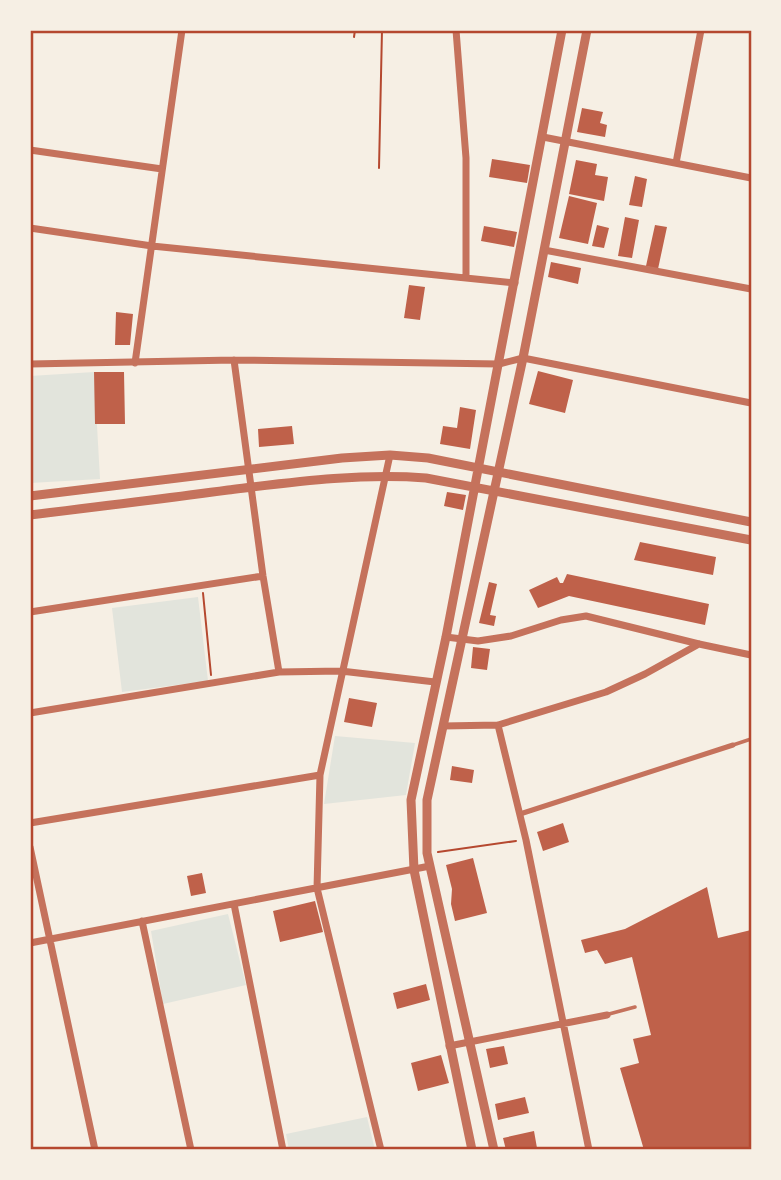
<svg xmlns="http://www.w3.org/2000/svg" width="781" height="1180" viewBox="0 0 781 1180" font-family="Manrope,sans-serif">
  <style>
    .green { fill: #e2e4dc }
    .building { fill: #bf614a }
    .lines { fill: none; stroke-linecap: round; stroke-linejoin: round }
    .path { stroke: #b5482f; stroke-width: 2 }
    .service { stroke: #c5725c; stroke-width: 3.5 }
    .pedestrian { stroke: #c5725c; stroke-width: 5 }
    .minor { stroke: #c5725c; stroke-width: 7 }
    .tertiary { stroke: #c5725c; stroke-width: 9 }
    .neatline { fill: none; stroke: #b5482f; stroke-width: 2.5 }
  </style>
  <rect width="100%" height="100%" fill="#f6efe4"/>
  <path class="green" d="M94,372L100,479L30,483V376Z
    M198,597L208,681L122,692L112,608Z
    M335,736L415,743L406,795L324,804Z
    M228,914L246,985L163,1004L151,931Z
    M367,1117L375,1150H289L286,1134Z"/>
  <path class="building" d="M582,108L603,112L600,123L607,125L605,137L577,132Z
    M492,159L530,165L527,183L489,177Z
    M576,160L597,164L595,175L608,177L604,201L569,194Z
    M635,176L647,179L642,207L629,205Z
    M569,196L597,203L588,244L559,238Z
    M625,217L639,220L632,258L618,256Z
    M597,225L609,228L604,248L592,246Z
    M655,225L667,227L658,269L646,266Z
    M484,226L517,232L514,247L481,241Z
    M551,262L581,268L578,284L548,277Z
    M409,285L425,287L420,320L404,318Z
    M116,312L133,314L130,345H115Z
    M538,371L573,380L565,413L529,404Z
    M94,372H124L125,424H95Z
    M460,407L476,410L470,449L440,444L443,426L457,428Z
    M292,426L294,444L259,447L258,429Z
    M447,492L466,495L463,510L444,506Z
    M640,542L716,557L713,575L634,560Z
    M567,574L709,604L705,625L569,596L538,608L529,590L557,577L560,583H563Z
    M489,582L497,584L490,615L496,616L494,626L479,623Z
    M473,647L490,649L487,670L471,668Z
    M349,698L377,703L372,727L344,722Z
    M452,766L474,770L472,783L450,780Z
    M563,823L569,842L543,851L537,832Z
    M473,858L487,913L455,921L451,904L452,889L446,865Z
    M202,873L206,893L191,896L187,876Z
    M707,887L718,938L751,930V1150H644L620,1068L639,1063L633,1039L651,1035L632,957L605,964L597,950L585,953L581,940L625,929Z
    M315,901L323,932L280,942L273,911Z
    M426,984L430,1000L397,1009L393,993Z
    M504,1046L508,1064L490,1068L486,1049Z
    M441,1055L449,1083L418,1091L411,1063Z
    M525,1097L529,1113L498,1120L495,1104Z
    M534,1131L537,1148L506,1150L503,1138Z"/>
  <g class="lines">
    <path class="path" d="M354,37L355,30
      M379,168L382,30
      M203,593L211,675
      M438,852L516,841"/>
    <path class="service" d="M733,745L751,739
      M609,1014L635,1007"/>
    <path class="pedestrian" d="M520,814L733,745"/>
    <path class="minor" d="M456,30L466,158V277
      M543,137L751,178
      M30,150L162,169
      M676,163L701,30
      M30,228L152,246L515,283
      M544,250L751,289
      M234,360L263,576L279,672
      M135,363L182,30
      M30,364L234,360L499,364L523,358L751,403
      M30,612L263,576
      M446,637L478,641L511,636L561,620L586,616L699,644L751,655
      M30,713L279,672L341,671L435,682
      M498,725L526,840L589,1150
      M443,726L498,725L606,692L645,674L699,644
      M30,823L320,775
      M30,847L95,1150
      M234,904L283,1150
      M142,921L191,1150
      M30,943L430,866
      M449,1046L607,1015
      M381,1150L317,888L320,775L390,455"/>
    <path class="tertiary" d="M30,496L342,458L390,455L428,458L751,522
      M30,515C96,507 162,499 228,490C294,482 359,473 426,478L751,540
      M472,1150L414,870L411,800L446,637L562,30
      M494,1150L427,853V800L523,358L587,30"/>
  </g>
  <rect width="781" height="1180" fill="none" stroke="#f6efe4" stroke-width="63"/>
  <rect x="32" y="32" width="718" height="1116" class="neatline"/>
</svg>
